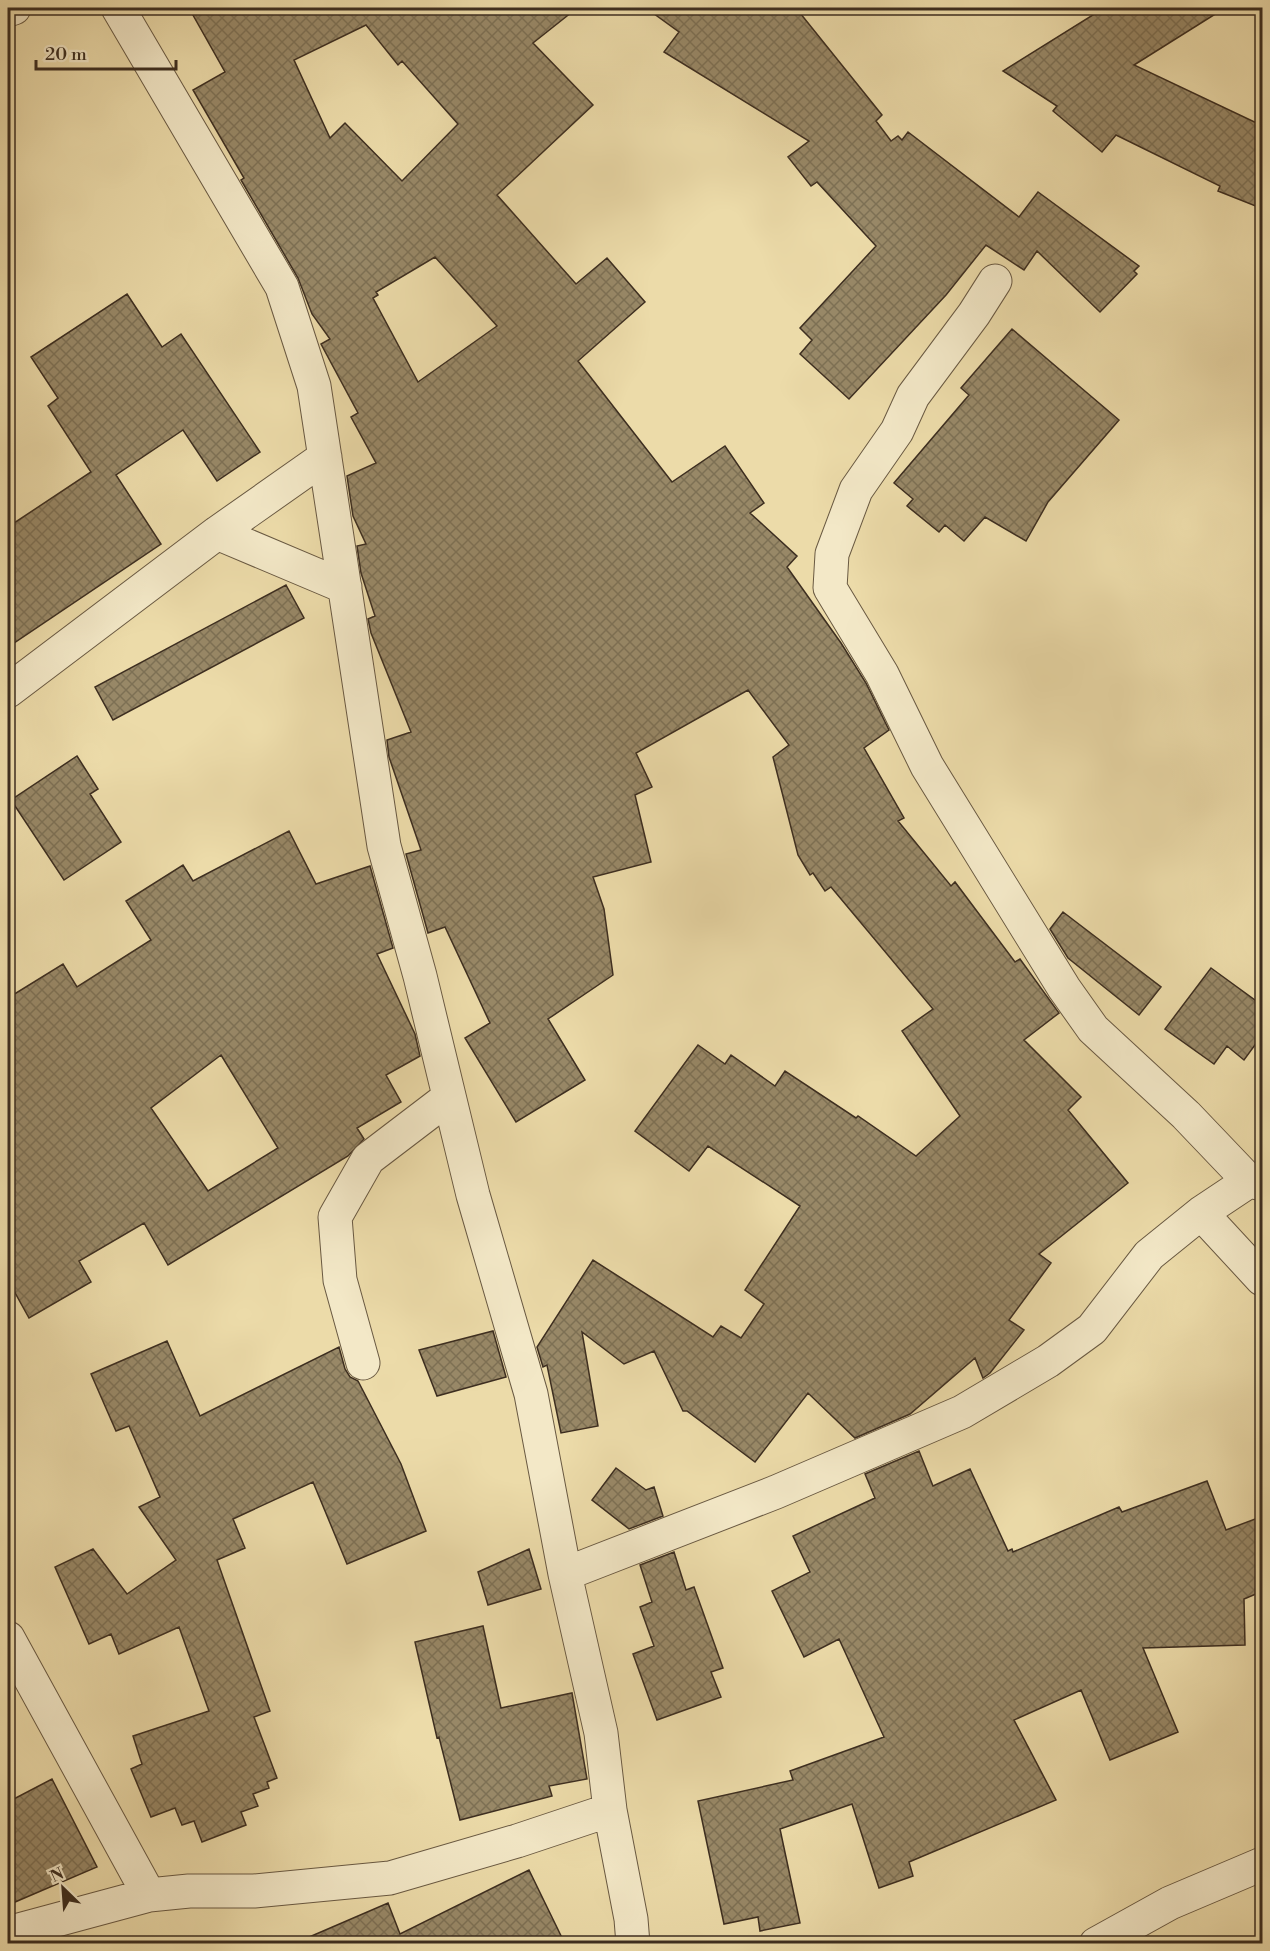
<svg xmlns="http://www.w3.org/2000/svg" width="1270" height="1951" viewBox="0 0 1270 1951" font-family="'Libre Bodoni',serif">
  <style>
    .building { fill: url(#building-cross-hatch); stroke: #3d2e20; stroke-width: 1.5; fill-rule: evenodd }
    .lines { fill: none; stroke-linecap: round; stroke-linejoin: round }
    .minor-casing { stroke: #695942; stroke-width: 35 }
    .minor { stroke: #f3e8c7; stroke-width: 33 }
  </style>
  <defs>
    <pattern id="building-cross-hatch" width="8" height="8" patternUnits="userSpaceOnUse" patternTransform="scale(1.5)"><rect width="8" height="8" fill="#988867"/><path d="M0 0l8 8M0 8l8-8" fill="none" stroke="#7d7054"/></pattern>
  </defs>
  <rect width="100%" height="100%" fill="#ecdba9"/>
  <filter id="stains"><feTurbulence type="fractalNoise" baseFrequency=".00333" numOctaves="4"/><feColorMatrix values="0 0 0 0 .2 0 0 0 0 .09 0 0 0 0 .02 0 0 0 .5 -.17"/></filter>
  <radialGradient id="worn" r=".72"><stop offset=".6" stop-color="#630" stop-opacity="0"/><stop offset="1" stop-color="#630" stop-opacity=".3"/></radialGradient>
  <path class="building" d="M189,8H577L533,43L593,105L497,195L576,284L607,258L645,302L578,361L672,482L725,446L764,503L750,513L797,556L787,567L841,643L866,683L889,730L864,748L904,818L898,821L951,886L955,882L1015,962L1020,959L1059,1013L1024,1040L1081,1097L1068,1110L1128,1183L1039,1254L1051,1263L1009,1320L1024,1330L990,1373L983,1378L975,1358L910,1414L855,1438L808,1393L755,1462L687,1411H683L654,1351L624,1364L582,1332L598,1426L561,1433L547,1365L543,1367L537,1347L593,1260L713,1337L721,1326L741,1338L764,1304L745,1290L800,1206L708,1146L689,1171L635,1131L698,1045L725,1064L731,1055L775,1086L785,1071L856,1118L858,1116L916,1156L960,1116L902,1031L933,1009L831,887L825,891L813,873L810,875L798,855L773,757L789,745L748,690L636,753L652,787L635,795L651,862L593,877L604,909L613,975L548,1019L585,1080L516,1122L465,1038L490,1023L445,927L428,933L406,854L421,850L389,757L387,740L411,732L371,633L368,619L375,616L361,573L357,546L366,544L353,516L347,476L376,463L351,417L358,413L321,344L330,339L312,314L298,278L241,180L244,178L193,90L225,72ZM366,25L398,65L402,61L458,124L402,181L345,123L330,138L294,60ZM435,257L497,326L418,382L373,298L378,295L376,292Z
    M646,8H796L882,115L876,121L891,141L898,136L902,140L908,132L1019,217L1038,192L1139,266L1134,271L1137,274L1100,312L1037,251L1024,270L986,245L946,295L849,399L800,354L812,340L800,328L876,246L817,182L811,186L788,157L809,141L664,52L679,32Z
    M1104,8H1225L1134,65L1263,126V209L1218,191L1220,186L1116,135L1102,152L1053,111L1057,106L1003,71Z
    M127,294L162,347L181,334L260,452L217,481L183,430L116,475L161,544L8,647V527L91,472L48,406L58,398L31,357Z
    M1012,329L1119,420L1048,502L1026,541L985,517L964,541L945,525L939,532L907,506L913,499L894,483L969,395L961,388Z
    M286,585L304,618L113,720L95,687Z
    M77,756L98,789L90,794L121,842L64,880L11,800Z
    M289,831L316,884L370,866L393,948L377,954L415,1034L420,1056L386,1075L401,1102L357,1128L364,1139L348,1156L168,1265L144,1223L79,1261L91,1282L29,1318L8,1280V998L63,964L77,987L151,940L126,901L183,865L193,881ZM221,1055L278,1148L208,1191L151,1108Z
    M1063,912L1161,987L1139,1015L1068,958L1050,929Z
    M1211,968L1263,1006V1034L1244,1060L1227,1046L1214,1064L1165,1029Z
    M493,1331L506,1377L437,1396L419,1350Z
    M167,1341L200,1416L339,1347L345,1369L350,1377L358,1381L401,1464L426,1531L347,1564L313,1482L233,1519L245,1548L217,1560L270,1711L254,1717L277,1778L267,1782L269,1788L253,1794L258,1806L241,1812L246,1825L202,1842L194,1821L182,1825L175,1808L151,1817L131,1769L142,1764L133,1736L209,1711L179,1627L119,1654L111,1634L89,1644L55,1567L93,1549L127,1594L176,1560L139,1507L160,1497L129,1426L116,1431L91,1374Z
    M919,1451L933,1486L970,1469L1008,1551L1012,1549L1013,1552L1119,1507L1122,1512L1207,1481L1226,1530L1263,1516V1591L1244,1599L1245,1645L1143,1648L1178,1732L1110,1760L1081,1690L1014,1720L1056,1800L909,1862L913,1876L879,1888L852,1804L780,1829L800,1923L760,1931L758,1917L724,1924L698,1801L793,1780L790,1771L884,1737L839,1639L804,1657L772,1591L810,1572L793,1536L875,1498L865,1474Z
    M616,1468L646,1490L654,1487L663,1516L629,1529L592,1500Z
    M529,1549L541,1589L488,1605L478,1572Z
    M674,1552L686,1590L694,1587L723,1668L711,1672L721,1697L657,1720L633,1654L654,1646L640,1607L652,1602L640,1565Z
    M483,1626L501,1708L572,1693L587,1779L549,1786L552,1796L460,1820L439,1737L437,1738L415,1642Z
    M52,1779L97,1867L8,1905V1802Z
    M529,1870L565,1944H293L388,1903L400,1934Z"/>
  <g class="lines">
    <defs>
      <path id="minor" d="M118,8L282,287L314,386L384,846L420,976L473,1195L531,1394L565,1574L601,1733L610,1810L631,1919L633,1944
        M8,10L14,8
        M995,281L974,314L913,396L897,431L856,490L832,554L830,588L882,674L927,766L1064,988L1093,1029L1186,1115L1249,1181
        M217,533L345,587
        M8,691L217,533L325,457
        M1201,1213L1262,1279
        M363,1363L340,1280L335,1217L368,1159L448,1098
        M565,1574L776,1492L962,1412L1048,1361L1092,1329L1149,1255L1201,1213L1249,1181L1262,1184
        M8,1638L149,1895
        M8,1933L149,1895L189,1891H254L390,1878L517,1841L610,1810
        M1096,1944L1170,1903L1262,1864"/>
    </defs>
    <use href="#minor" class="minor-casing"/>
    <use href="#minor" class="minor"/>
  </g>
  <rect width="1270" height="1951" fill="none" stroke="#ecdba9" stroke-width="30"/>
  <rect x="9" y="9" width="1252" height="1933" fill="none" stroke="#3d2e20" stroke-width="3"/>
  <rect x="15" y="15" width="1240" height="1921" fill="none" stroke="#3d2e20" stroke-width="1.5"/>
  <g transform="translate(63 1888) rotate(335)" stroke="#f3e8c7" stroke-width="4.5" paint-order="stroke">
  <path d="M0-4.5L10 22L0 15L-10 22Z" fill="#3d2e20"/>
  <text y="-9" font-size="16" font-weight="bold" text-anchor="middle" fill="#3d2e20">N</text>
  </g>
  <path d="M36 60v9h140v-9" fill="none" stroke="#3d2e20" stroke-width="3"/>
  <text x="45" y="60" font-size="18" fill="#3d2e20" stroke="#f3e8c7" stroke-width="4.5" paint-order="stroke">20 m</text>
  <rect width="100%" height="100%" filter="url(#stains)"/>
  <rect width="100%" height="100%" fill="url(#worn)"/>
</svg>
